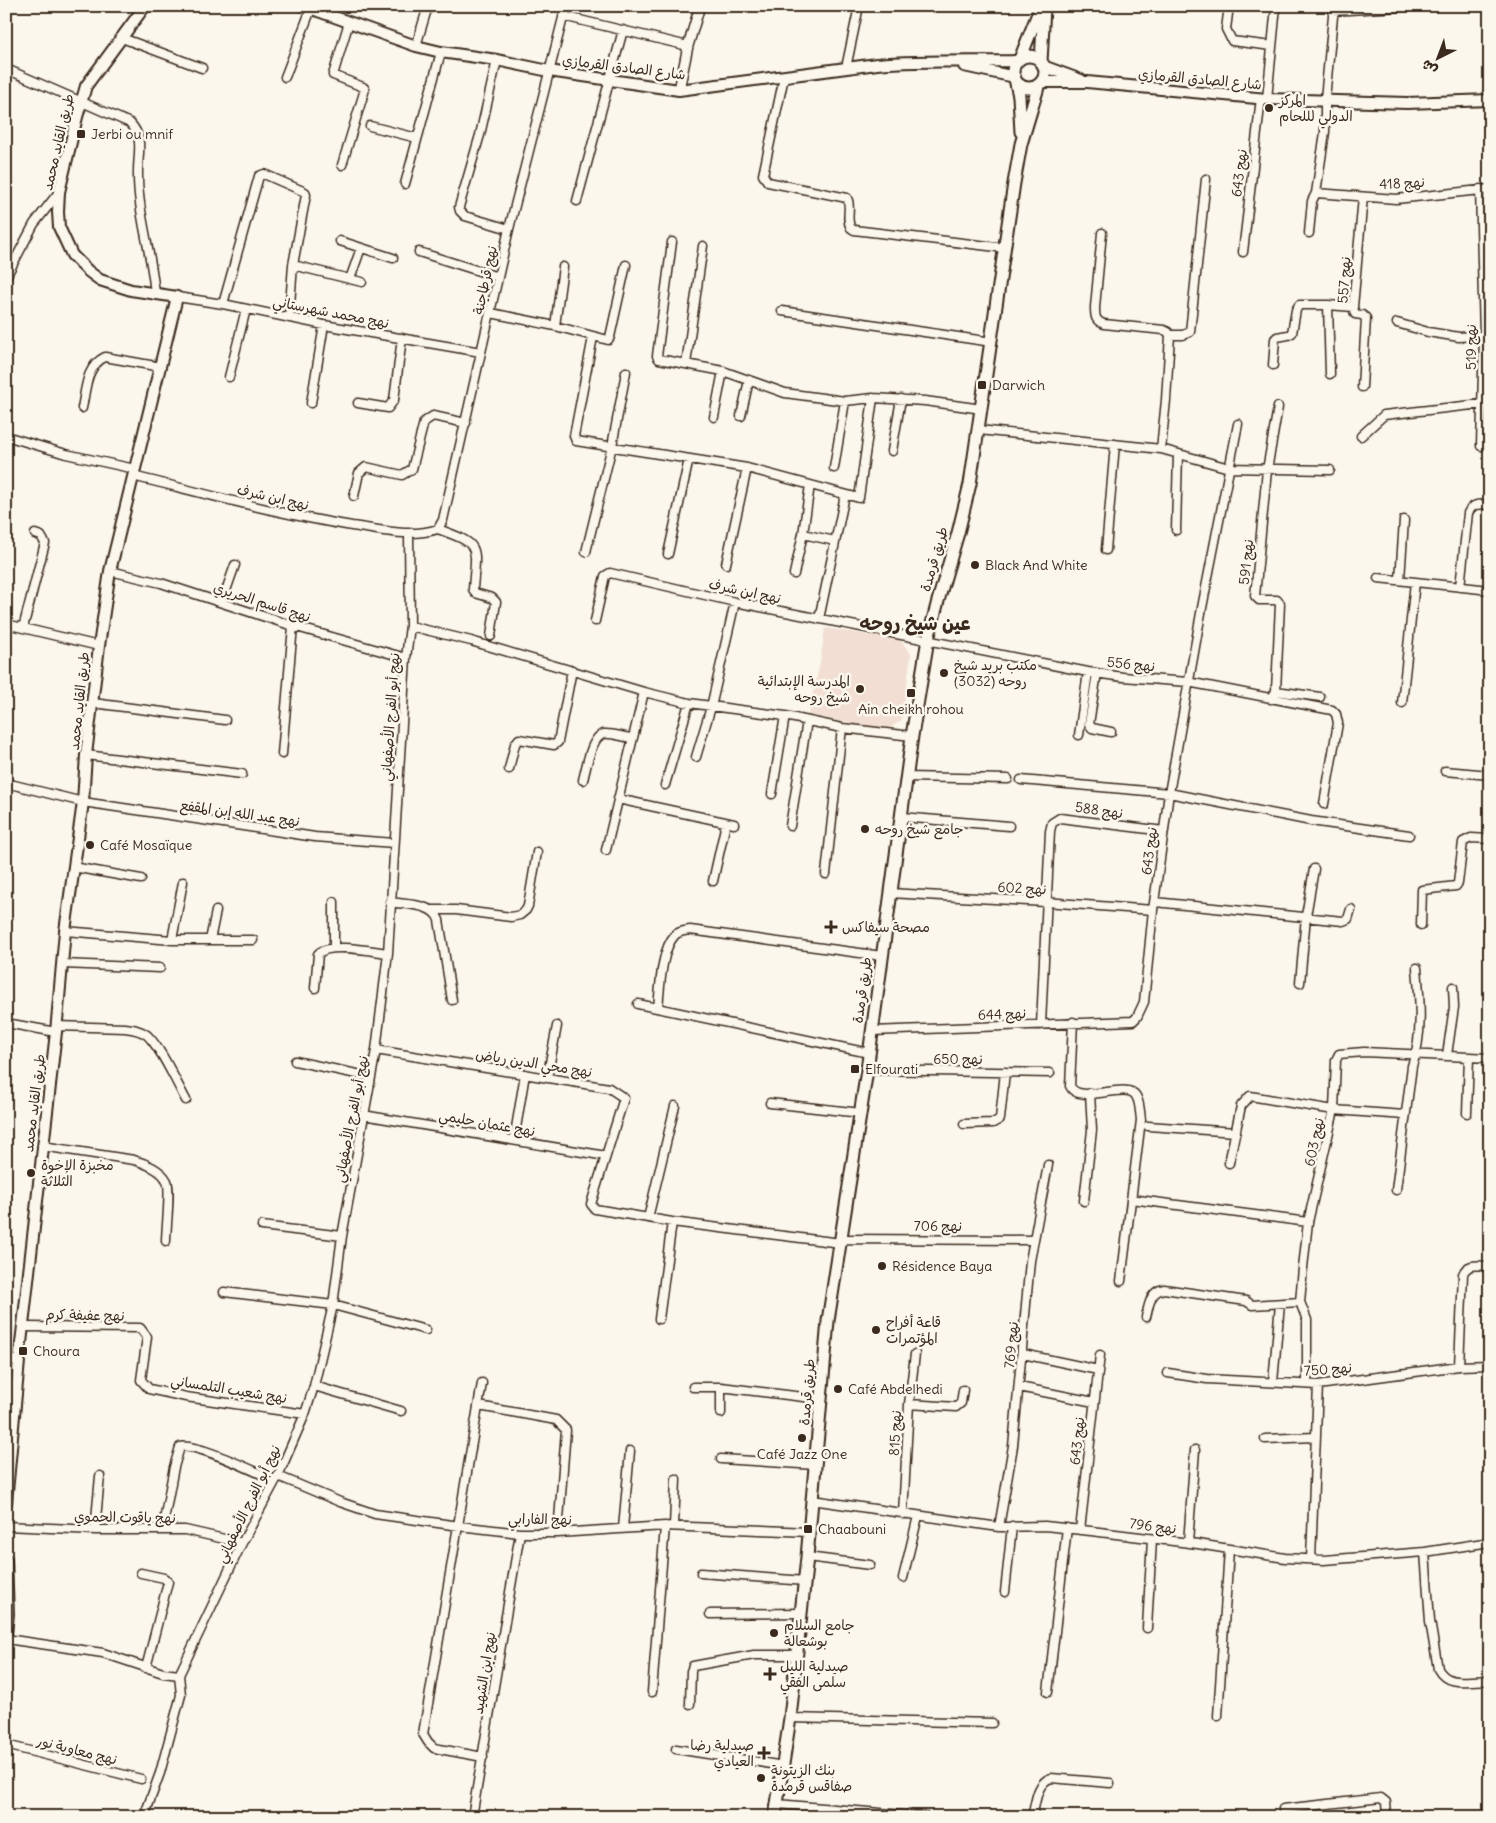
<svg xmlns="http://www.w3.org/2000/svg" width="1496" height="1823" viewBox="0 0 1496 1823" font-family="Delius,'Playpen Sans Arabic',sans-serif">
  <style>
    .built { fill: #f2ded3 }
    .lines { fill: none; stroke-linecap: round; stroke-linejoin: round }
    .minor-casing { stroke: #3b2a1e; stroke-width: 11 }
    .tertiary-casing { stroke: #3b2a1e; stroke-width: 12 }
    .secondary-casing { stroke: #3b2a1e; stroke-width: 14 }
    .primary-casing { stroke: #3b2a1e; stroke-width: 15 }
    .minor { stroke: #fbf7ec; stroke-width: 8 }
    .tertiary { stroke: #fbf7ec; stroke-width: 9 }
    .secondary { stroke: #fbf7ec; stroke-width: 10 }
    .primary { stroke: #fbf7ec; stroke-width: 11 }
    .poi-dot { fill: #3b2a1e; stroke: #fbf7ec; stroke-width: 2 }
    .labels { text-anchor: middle; dominant-baseline: central; stroke-width: 5; stroke-linejoin: round; paint-order: stroke }
    .street-label { font-size: 14px; fill: #3b2a1e; stroke: #fbf7ec }
    .poi-label { font-size: 14px; fill: #3b2a1e; stroke: #fbf7ec; text-anchor: start }
    .district-label { font-size: 19px; font-weight: bold; fill: #3b2a1e; stroke: #fbf7ec }
  </style>
  <rect width="100%" height="100%" fill="#fbf7ec"/>
  <filter id="ink" filterUnits="userSpaceOnUse"><feTurbulence type="fractalNoise" baseFrequency=".02" numOctaves="2"/><feDisplacementMap in="SourceGraphic" scale="10" xChannelSelector="R" yChannelSelector="G"/><feConvolveMatrix kernelMatrix="1 2 1 2 8 2 1 2 1" color-interpolation-filters="sRGB"/></filter>
  <g filter="url(#ink)">
    <path class="built" d="M825,628L900,640L911,654L902,720L887,730L808,715L820,663Z"/>
    <g class="lines">
      <defs>
        <path id="minor" d="M1229,6L1226,29L1232,41L1272,46
          M1333,11L1414,6
          M563,16L688,46
          M122,38L202,68
          M416,46L428,6
          M497,60L480,135L459,207L460,211L465,216L509,229
          M846,68L859,6
          M11,71L130,123C144,137 138,153 138,171C137,212 152,253 155,295
          M285,77L311,9
          M784,77L763,175L768,182L847,198C852,207 845,219 851,228L854,230L1005,248
          M1267,99L1276,6
          M370,126L417,138
          M342,165L365,89L363,87L333,75L349,22
          M405,184L441,52
          M1480,189L1484,335L1481,446
          M1316,193L1396,199L1490,189
          M577,201L623,30
          M1102,233L1095,307C1095,316 1095,321 1104,324L1164,330L1168,332L1170,335L1166,400L1161,449
          M1309,233L1312,201L1316,193L1325,132V99L1334,6
          M340,241L393,258
          M672,242L657,356L659,359L723,371L785,393L845,401L873,398L925,401L982,409
          M419,252L498,277
          M1243,252L1261,98
          M293,265L362,282
          M6,277L34,224L59,192
          M350,279L361,248
          M177,297L223,304L324,325L481,352
          M223,304L259,176L264,174L305,192L306,195L293,265L289,318
          M1328,305L1330,374
          M782,311L992,342
          M491,313L555,326L608,340L610,337L626,265
          M1397,323L1428,332L1459,337L1490,335
          M555,326L563,267
          M1170,335H1183L1190,332L1206,179
          M593,337L574,436L576,441L747,468L859,498L873,398
          M686,364L703,246
          M1273,365L1275,339L1277,337L1288,335L1292,333L1296,310L1299,305H1328L1353,307
          M229,377L246,309
          M1362,387L1366,318L1362,315L1355,314L1353,307L1363,197
          M311,403L324,325
          M358,403L388,408L394,400L402,338
          M82,408C86,389 86,366 105,357L161,367
          M741,416L749,380
          M714,417L723,371
          M979,430L1161,449L1229,468L1330,470
          M6,436L66,454L135,469
          M1361,436L1384,415L1490,403
          M892,451L901,399
          M834,468L845,401
          M133,476C206,494 278,514 352,526C383,530 408,538 438,529L443,520L509,229L566,6
          M354,496L359,473L366,467L402,475L412,469L424,422L433,416L466,423
          M438,529C482,545 476,545 473,589L475,593L492,598L496,602L491,636
          M1176,530L1178,454
          M803,534L835,541
          M1106,550L1115,444
          M586,552L612,446L626,372
          M668,554L689,459
          M726,564L747,468
          M110,571L161,583L293,626L406,658
          M794,574L803,534L810,485
          M1378,578L1490,590
          M1400,580L1404,520
          M1460,587L1468,513C1473,503 1479,504 1490,505
          M222,602L235,565
          M819,619L845,495
          M595,621L605,576L610,573L735,602L1088,672L1123,677L1188,682L1332,710L1336,714L1338,723L1324,804
          M6,624L99,646
          M410,626L471,641L644,692L689,703L785,716L842,728L912,736
          M23,628L45,543L41,536L35,534
          M1097,673L1089,724L1092,728L1111,732
          M1276,691L1320,697
          M1271,699L1276,691L1280,604L1277,600H1259L1255,596L1267,470L1278,407
          M93,703L225,720
          M1402,703L1415,582
          M1079,735L1088,672
          M282,754L293,626
          M86,755L242,774
          M696,757L711,707L735,602
          M509,769L515,744L519,739L554,745L558,742L572,670
          M1445,771L1490,775
          M906,777L1008,779
          M583,780C586,769 591,736 604,734C612,733 623,737 632,738
          M1021,780L1169,793L1311,821L1409,835
          M6,783L83,802L315,837L394,843
          M665,785L689,703
          M772,794L785,716
          M618,799L734,824
          M901,817L1009,826
          M790,826L807,721
          M606,850L644,692
          M73,867L141,879
          M826,874L842,728
          M713,881L726,823
          M890,893L1045,902L1153,910
          M334,902V947
          M390,902C405,905 434,903 439,920L452,1000
          M1155,902L1343,921L1348,919L1351,909
          M432,910H456L511,917L520,915L526,910L528,906L537,852
          M1421,925L1422,890L1456,886L1458,883L1463,842L1471,838L1490,839
          M65,931L172,940H253
          M172,940L183,882
          M210,940L216,911
          M63,964L160,968
          M1300,983L1306,916L1314,869
          M315,988L318,954C328,942 372,951 388,953
          M638,1004L869,1053
          M658,1008C660,989 661,949 675,935C679,931 684,931 690,930L882,956
          M1073,1022L1070,1086C1079,1106 1127,1080 1136,1096C1140,1102 1140,1113 1141,1120L1121,1281
          M6,1023L56,1032
          M1041,1025L1050,831L1052,823L1060,818L1164,831
          M56,1026L125,1028C133,1029 141,1030 147,1035C161,1048 176,1082 186,1100
          M872,1031L1133,1021L1137,1017L1144,1002L1153,910L1169,793L1201,613L1238,424
          M376,1050L609,1088L624,1098L591,1204L595,1209L672,1222L841,1243
          M1447,1055L1454,1007L1453,987
          M295,1061L371,1077
          M867,1070L1050,1073
          M547,1078L557,1026
          M770,1103L861,1113
          M1467,1113L1469,1057
          M363,1115L606,1156
          M964,1124L993,1123L1000,1119L1005,1072
          M1148,1126L1236,1132
          M514,1140L525,1074
          M42,1146L134,1160C145,1163 162,1170 167,1181C171,1189 166,1230 166,1241
          M1229,1163L1241,1106L1250,1096L1334,1110L1405,1115
          M1396,1190L1412,1066C1423,1036 1420,1000 1417,968
          M1131,1199L1308,1222
          M1084,1201L1092,1130L1090,1093
          M648,1218L675,1106
          M262,1226L342,1236
          M842,1239L1034,1240
          M224,1292L333,1305L426,1330
          M1146,1317C1149,1305 1150,1291 1164,1289L1246,1301L1252,1305L1300,1302
          M659,1319L672,1222
          M23,1327L140,1328L147,1337L141,1380L149,1389L186,1397L305,1414
          M1023,1354L1098,1370
          M6,1359L19,1361
          M1459,1366L1463,1274C1468,1262 1479,1266 1490,1266
          M1168,1373L1207,1379L1318,1385L1459,1366L1490,1365
          M1273,1382L1280,1304
          M482,1383L423,1734L428,1742L434,1748L483,1757
          M1307,1384V1320L1300,1302L1303,1268L1308,1222L1334,1110L1336,1060L1339,1054L1364,1052L1490,1058
          M314,1386L401,1411
          M693,1387H721L820,1399
          M721,1387V1413
          M1019,1387L1094,1402
          M909,1404L956,1407L961,1403L963,1390
          M479,1406L556,1420L566,1430L558,1533
          M1265,1439L1316,1437
          M721,1459L816,1465
          M278,1476L340,1502L375,1514L459,1526L520,1533H558L665,1526L809,1532
          M812,1500L999,1527L1045,1526L1091,1531L1198,1544L1285,1558L1324,1560L1425,1552L1490,1542
          M903,1514L909,1404L915,1354
          M165,1515L174,1467L180,1447C196,1442 257,1473 275,1480
          M6,1526L95,1530H185L242,1543
          M674,1526L676,1479
          M999,1527L1013,1446L1030,1261L1048,1165
          M623,1528L630,1451
          M95,1530L100,1476
          M1080,1530L1100,1355
          M1188,1543L1195,1450
          M1425,1552L1430,1621L1438,1669C1449,1689 1471,1678 1490,1681
          M807,1557L870,1565
          M1311,1559L1318,1385
          M141,1573L164,1578L168,1582L146,1668
          M701,1573L805,1581
          M903,1578L918,1516
          M1005,1592L1012,1526
          M710,1614L801,1613
          M1147,1628L1152,1539
          M6,1639L103,1653L163,1673L179,1675
          M179,1675L242,1543L278,1476L305,1414L314,1386L333,1305L342,1236L376,1050L388,953L406,658L410,626L409,535
          M652,1692L665,1526
          M1048,1692L1067,1528
          M690,1704L691,1671L693,1666L754,1655H797
          M1218,1716L1229,1550
          M790,1718L992,1723
          M6,1745L141,1779
          M676,1749L784,1766
          M777,1804L926,1817
          M1283,1809L1381,1798L1386,1802L1387,1817
          M144,1817L160,1773L181,1695L179,1675
          M472,1817L520,1533
          M1032,1817C1036,1803 1036,1783 1051,1778L1110,1783"/>
        <path id="tertiary" d="M679,90L688,46L700,6"/>
        <path id="secondary" d="M304,6L416,46L441,52L497,60L549,71L679,90L877,64C924,60 971,62 1018,61
          M964,66L1015,77
          M1043,66L1081,80
          M1041,82H1087L1267,99L1407,103L1490,100
          M6,1503L19,1361L56,1032L65,931L83,802L86,755L99,646L110,571L177,297L131,290L100,280L88,271L72,255L59,227L58,212L59,192L77,117L86,86L145,6
          M6,1560L8,1614L6,1634"/>
        <path id="primary" d="M1013 72a16 16 0 1 1 32 0a16 16 0 1 1-32 0Z
          M1020,59L1041,6
          M1041,62L1044,7
          M1015,79L1019,96L1021,132
          M775,1817L790,1718L807,1557L828,1321L867,1070L912,736L928,639L938,601L958,533L970,484L1014,183L1021,144L1039,84"/>
      </defs>
      <use href="#minor" class="minor-casing"/>
      <use href="#tertiary" class="tertiary-casing"/>
      <use href="#secondary" class="secondary-casing"/>
      <use href="#primary" class="primary-casing"/>
      <use href="#minor" class="minor"/>
      <use href="#tertiary" class="tertiary"/>
      <use href="#secondary" class="secondary"/>
      <use href="#primary" class="primary"/>
    </g>
  </g>
  <g class="poi-dot">
    <circle cx="1269" cy="108" r="5"/>
    <rect x="76" y="129" width="10" height="10" rx="2.5"/>
    <rect x="977" y="380" width="10" height="10" rx="2.5"/>
    <circle cx="975" cy="565" r="5"/>
    <circle cx="944" cy="673" r="5"/>
    <circle cx="860" cy="689" r="5"/>
    <rect x="906" y="688" width="10" height="10" rx="2.5"/>
    <circle cx="865" cy="829" r="5"/>
    <circle cx="90" cy="845" r="5"/>
    <path d="M828.5 919.5h5v5h5v5h-5v5h-5v-5h-5v-5h5z"/>
    <rect x="850" y="1064" width="10" height="10" rx="2.5"/>
    <circle cx="31" cy="1173" r="5"/>
    <circle cx="882" cy="1266" r="5"/>
    <circle cx="876" cy="1330" r="5"/>
    <rect x="18" y="1346" width="10" height="10" rx="2.5"/>
    <circle cx="838" cy="1389" r="5"/>
    <circle cx="802" cy="1438" r="5"/>
    <rect x="803" y="1524" width="10" height="10" rx="2.5"/>
    <circle cx="774" cy="1633" r="5"/>
    <path d="M767.5 1666.5h5v5h5v5h-5v5h-5v-5h-5v-5h5z"/>
    <path d="M761.5 1745.5h5v5h5v5h-5v5h-5v-5h-5v-5h5z"/>
    <circle cx="761" cy="1778" r="5"/>
  </g>
  <g class="labels">
    <g class="street-label">
      <text transform="translate(624 67) rotate(7)">شارع الصادق القرمازي</text>
      <text transform="translate(1200 79) rotate(5)">شارع الصادق القرمازي</text>
      <text transform="translate(58 142) rotate(-77)">طريق القايد محمد</text>
      <text transform="translate(1239 173) rotate(-83)">نهج 643</text>
      <text transform="translate(1402 183) rotate(-3)">نهج 418</text>
      <text transform="translate(485 280) rotate(-78)">نهج قرطاجنة</text>
      <text transform="translate(1344 280) rotate(-86)">نهج 557</text>
      <text transform="translate(331 312) rotate(11)">نهج محمد شهرستاني</text>
      <text transform="translate(1471 347) rotate(-90)">نهج 519</text>
      <text transform="translate(273 497) rotate(13)">نهج ابن شرف</text>
      <text transform="translate(934 559) rotate(-74)">طريق قرمدة</text>
      <text transform="translate(1246 562) rotate(-84)">نهج 591</text>
      <text transform="translate(745 591) rotate(12)">نهج ابن شرف</text>
      <text transform="translate(262 602) rotate(18)">نهج قاسم الحريري</text>
      <text transform="translate(1131 664) rotate(6)">نهج 556</text>
      <text transform="translate(79 701) rotate(-84)">طريق القايد محمد</text>
      <text transform="translate(390 717) rotate(-86)">نهج أبو الفرج الأصفهاني</text>
      <text transform="translate(1099 810) rotate(8)">نهج 588</text>
      <text transform="translate(240 813) rotate(8)">نهج عبد الله إبن المقفع</text>
      <text transform="translate(1149 851) rotate(-83)">نهج 643</text>
      <text transform="translate(1022 888) rotate(3)">نهج 602</text>
      <text transform="translate(862 990) rotate(-82)">طريق قرمدة</text>
      <text transform="translate(1002 1014) rotate(-2)">نهج 644</text>
      <text x="958" y="1059">نهج 650</text>
      <text transform="translate(534 1063) rotate(9)">نهج محي الدين رياض</text>
      <text transform="translate(34 1103) rotate(-83)">طريق القايد محمد</text>
      <text transform="translate(351 1119) rotate(-79)">نهج أبو الفرج الأصفهاني</text>
      <text transform="translate(487 1123) rotate(10)">نهج عثمان حليمي</text>
      <text transform="translate(1314 1142) rotate(-78)">نهج 603</text>
      <text x="938" y="1226">نهج 706</text>
      <text transform="translate(85 1315) rotate(1)">نهج عفيفة كرم</text>
      <text transform="translate(1011 1345) rotate(-85)">نهج 769</text>
      <text transform="translate(1328 1369) rotate(-4)">نهج 750</text>
      <text transform="translate(229 1389) rotate(9)">نهج شعيب التلمساني</text>
      <text transform="translate(807 1392) rotate(-85)">طريق قرمدة</text>
      <text transform="translate(895 1433) rotate(-87)">نهج 815</text>
      <text transform="translate(1077 1441) rotate(-84)">نهج 643</text>
      <text transform="translate(248 1504) rotate(-64)">نهج أبو الفرج الأصفهاني</text>
      <text transform="translate(125 1517) rotate(1)">نهج ياقوت الحموي</text>
      <text transform="translate(540 1519) rotate(1)">نهج الفارابي</text>
      <text transform="translate(1153 1526) rotate(7)">نهج 796</text>
      <text transform="translate(484 1673) rotate(-81)">نهج ابن الشهيد</text>
      <text transform="translate(77 1750) rotate(14)">نهج معاوية نور</text>
    </g>
    <g class="poi-label">
      <text x="1279" y="100">المركز<tspan x="1279" dy="16">الدولي لللحام</tspan></text>
      <text x="91" y="134">Jerbi ou mnif</text>
      <text x="992" y="385">Darwich</text>
      <text x="985" y="565">Black And White</text>
      <text x="954" y="665">مكتب بريد شيخ<tspan x="954" dy="16">روحه (3032)</tspan></text>
      <text x="850" y="681" text-anchor="end">المدرسة الإبتدائية<tspan x="850" dy="16">شيخ روحه</tspan></text>
      <text x="911" y="709" text-anchor="middle">Ain cheikh rohou</text>
      <text x="875" y="829">جامع شيخ روحه</text>
      <text x="100" y="845">Café Mosaïque</text>
      <text x="842" y="927">مصحة سيفاكس</text>
      <text x="865" y="1069">Elfourati</text>
      <text x="41" y="1165">مخبزة الإخوة<tspan x="41" dy="16">الثلاثة</tspan></text>
      <text x="892" y="1266">Résidence Baya</text>
      <text x="886" y="1322">قاعة أفراح<tspan x="886" dy="16">المؤتمرات</tspan></text>
      <text x="33" y="1351">Choura</text>
      <text x="848" y="1389">Café Abdelhedi</text>
      <text x="802" y="1454" text-anchor="middle">Café Jazz One</text>
      <text x="818" y="1529">Chaabouni</text>
      <text x="784" y="1625">جامع السلام<tspan x="784" dy="16">بوشعالة</tspan></text>
      <text x="780" y="1666">صيدلية الليل<tspan x="780" dy="16">سلمى الفقي</tspan></text>
      <text x="754" y="1745" text-anchor="end">صيدلية رضا<tspan x="754" dy="16">العيادي</tspan></text>
      <text x="771" y="1770">بنك الزيتونة<tspan x="771" dy="16">صفاقس قرمدة</tspan></text>
    </g>
    <g class="district-label">
      <text x="915" y="623">عين شيخ روحه</text>
    </g>
  </g>
  <rect width="1496" height="1823" fill="none" stroke="#fbf7ec" stroke-width="25"/>
  <rect x="12" y="12" width="1471" height="1798" fill="none" stroke="#3b2a1e" stroke-width="2" filter="url(#ink)"/>
  <g transform="translate(1438 58) rotate(222)" stroke="#fbf7ec" stroke-width="4" paint-order="stroke">
  <path d="M0-4L9 19L0 12L-9 19Z" fill="#3b2a1e"/>
  <text y="-8" font-size="14" font-weight="bold" text-anchor="middle" fill="#3b2a1e">ش</text>
  </g>
</svg>
